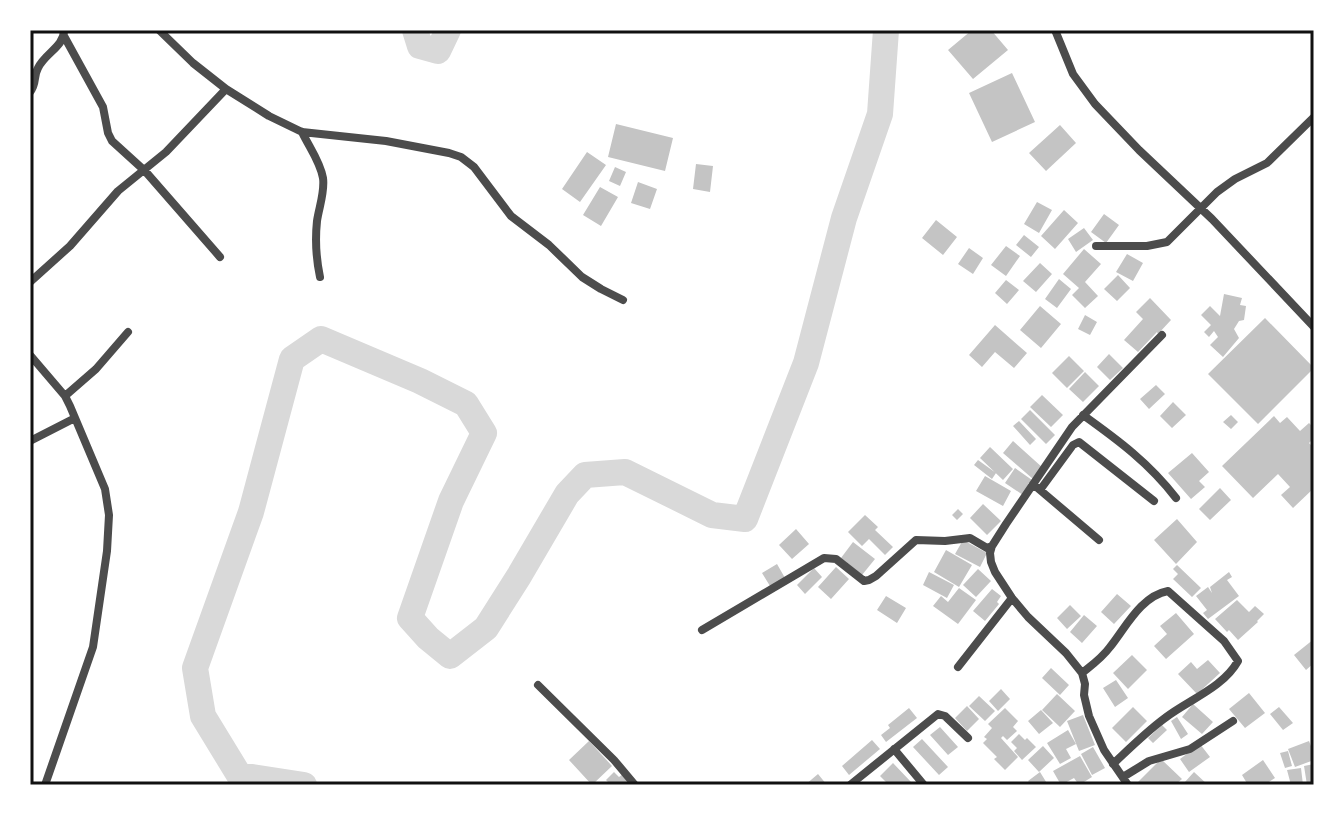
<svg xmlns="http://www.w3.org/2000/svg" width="1344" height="815" viewBox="0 0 1344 815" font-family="Arial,sans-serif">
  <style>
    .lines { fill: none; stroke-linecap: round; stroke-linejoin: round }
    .river { stroke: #d9d9d9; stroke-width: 26 }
    .building { fill: #c4c4c4 }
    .minor { stroke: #4c4c4c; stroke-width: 8 }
    .neatline { fill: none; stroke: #111; stroke-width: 3 }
  </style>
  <rect width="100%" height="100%" fill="#fff"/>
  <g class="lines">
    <path class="river" d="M415,30L420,46L438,51L448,30
      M304,785L239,775L203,716L195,668L251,512L292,359L321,339L420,381L466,404L484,433L451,501L410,618L428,638L450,656L486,628L519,576L567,494L585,475L625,472L712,515L745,519L806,363L844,218L880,114L886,30"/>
  </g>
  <path class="building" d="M972,30H991L1008,50L973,79L948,50Z
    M1012,73L1035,122L992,142L969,93Z
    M616,124L673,138L665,171L608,157Z
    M1060,125L1076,143L1046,171L1029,153Z
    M587,152L606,165L580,202L562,189Z
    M696,164L713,166L710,192L693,189Z
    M615,167L626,172L620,186L609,181Z
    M638,182L657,189L650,209L631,203Z
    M600,187L618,197L601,226L583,215Z
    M1037,202L1052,210L1039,233L1024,224Z
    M1064,210L1078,223L1055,249L1041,236Z
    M1104,214L1119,225L1106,243L1091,232Z
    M936,220L957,237L943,255L922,238Z
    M1084,228L1093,240L1076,252L1068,239Z
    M1024,235L1039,247L1031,257L1016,245Z
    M1006,246L1020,256L1006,276L991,265Z
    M969,248L983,258L973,274L958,264Z
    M1084,249L1101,264L1085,282L1098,296L1085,308L1072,295L1079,288L1063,274Z
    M1127,254L1143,263L1133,281L1116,272Z
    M1040,263L1052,274L1036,292L1023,281Z
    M1118,275L1130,288L1117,301L1104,289Z
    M1059,279L1071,289L1057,308L1045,299Z
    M1006,280L1019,290L1007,304L995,293Z
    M1224,294L1242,298L1240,305L1246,306L1244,320L1239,321L1234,329L1239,338L1223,357L1210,345L1218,337L1214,331L1209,337L1204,332L1211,325L1201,315L1210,306L1220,316Z
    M1150,298L1171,320L1158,334L1157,332L1138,352L1124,340L1143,319L1136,312Z
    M1040,306L1061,324L1041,348L1020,330Z
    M1085,315L1097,322L1090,335L1078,329Z
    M1265,318L1314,368L1258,424L1208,374Z
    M995,325L1027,353L1014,368L995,352L982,367L969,355Z
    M1109,354L1123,368L1110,380L1097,367Z
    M1069,356L1084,371L1067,388L1052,373Z
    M1085,372L1099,386L1083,402L1069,389Z
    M1156,385L1165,394L1149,409L1140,399Z
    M1042,395L1063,415L1051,427L1030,407Z
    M1173,402L1186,415L1172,428L1160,416Z
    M1030,410L1055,435L1046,444L1021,419Z
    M1231,415L1238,422L1231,429L1223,422Z
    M1274,416L1280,423L1287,417L1300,431L1309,423L1314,428V438L1309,443L1314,448V488L1293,508L1281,495L1290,487L1278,474L1253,498L1222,466Z
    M1019,421L1036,439L1030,445L1013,426Z
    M1013,441L1043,468L1033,479L1003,453Z
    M990,447L1013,469L1003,480L980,458Z
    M1192,453L1209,472L1199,481L1205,487L1191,499L1168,473Z
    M978,460L996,473L992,479L974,465Z
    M1015,468L1032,480L1023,495L1005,483Z
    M985,476L1011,491L1003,506L976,491Z
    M1220,488L1231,500L1210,520L1199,509Z
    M983,504L1001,521L987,535L970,518Z
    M958,509L963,514L957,520L952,515Z
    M865,515L878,527L875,530L893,547L885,555L869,539L862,546L848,532Z
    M1177,519L1197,542L1176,564L1154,540Z
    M796,529L809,544L792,559L779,545Z
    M963,540L987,553L980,567L955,554Z
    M853,542L875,559L862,575L841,558Z
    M946,550L972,565L959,587L934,572Z
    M777,564L785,578L770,586L762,573Z
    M1177,565L1201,588L1192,597L1173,579L1178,574L1173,569Z
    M836,567L849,579L831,599L818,587Z
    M814,568L822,577L805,594L797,585Z
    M978,569L991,581L976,597L963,585Z
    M929,572L954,585L947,598L923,585Z
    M1229,572L1232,577L1227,580L1239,596L1208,619L1203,613L1207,610L1196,596L1208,587L1212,593L1210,587Z
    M959,588L976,600L958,624L933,606L941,596L948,602Z
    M992,589L1001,596L997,602L999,604L985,621L973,611Z
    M1117,594L1131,606L1114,624L1101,612Z
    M886,596L906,608L897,623L877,610Z
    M1237,600L1249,612L1255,606L1264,614L1257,621L1258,622L1238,640L1229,630L1227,632L1215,619Z
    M1070,605L1081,616L1067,629L1057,618Z
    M1176,613L1194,634L1166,659L1154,646L1167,634L1160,626Z
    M1084,615L1097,626L1082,643L1070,632Z
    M1314,639V663L1306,670L1294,655Z
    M1132,655L1147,670L1128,689L1113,673Z
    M1208,660L1220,673L1197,694L1178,674L1191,662L1197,669Z
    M1051,668L1069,685L1060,695L1042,678Z
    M1116,680L1128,698L1115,707L1103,688Z
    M1001,689L1010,699L998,711L989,701Z
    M1249,693L1265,713L1245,728L1229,709Z
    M1057,694L1075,711L1060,727L1042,710Z
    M979,696L995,711L985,721L969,706Z
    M1193,704L1213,722L1202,734L1182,717Z
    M967,706L979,719L967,731L955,718Z
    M1133,707L1147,721L1126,742L1112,728Z
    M1279,707L1293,723L1283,730L1270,714Z
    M909,708L917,718L886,742L881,735L890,728L888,725Z
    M1005,708L1018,721L1013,727L1017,731L1007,740L1003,736L1001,738L1018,757L1005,770L994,759L997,757L983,743L987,739L984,737L992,728L988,724Z
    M1041,710L1053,723L1039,734L1028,721Z
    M1083,715L1095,745L1079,751L1067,721Z
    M1177,717L1188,734L1181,739L1171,721Z
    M1162,725L1167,730L1153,743L1148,738Z
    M940,727L958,747L948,755L930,735Z
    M1068,730L1076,744L1066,749L1071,758L1060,764L1047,743Z
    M1019,734L1025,740L1027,738L1036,747L1022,760L1014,751L1017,748L1011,742Z
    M922,739L948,767L939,775L913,747Z
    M872,740L880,749L849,775L842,766Z
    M589,741L612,766L592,785L569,760Z
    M1309,741L1314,754V760L1295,767L1288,749Z
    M1200,744L1210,757L1189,772L1180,759Z
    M1043,746L1054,758L1039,772L1028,760Z
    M1093,747L1105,768L1092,775L1081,754Z
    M1288,751L1292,766L1285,768L1280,753Z
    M1080,756L1092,777L1079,785L1074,778L1061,785L1053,771Z
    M1161,759L1182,779L1175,785H1135Z
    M1263,760L1275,778L1264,785H1248L1242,775Z
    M893,763L911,782L909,785H889L880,776Z
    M1314,764V785H1307L1304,766Z
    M1301,768L1303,785H1291L1287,770Z
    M614,772L619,777L623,774L629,780L625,784L627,785H611L606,780Z
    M1040,772L1048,785H1031L1028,781Z
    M1194,772L1208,785H1186L1184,783Z
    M818,774L827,785H805Z"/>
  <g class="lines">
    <path class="minor" d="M1055,30L1073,74L1095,104L1139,150L1212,219L1314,327
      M64,36L103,107L108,133L112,141L145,171L220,257
      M226,89L269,116L302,132L386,141L449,153L461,157L474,167L511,216L549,245L582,277L601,289L623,300
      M30,92C37,84 33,77 38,68C45,53 64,47 64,30
      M302,132C309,147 320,161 323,178C325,192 319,207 317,221C315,240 316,258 320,277
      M1096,246H1147L1167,242L1217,192L1235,179L1267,163L1314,117
      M30,282L70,246L118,191L166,152L226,89L193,63L159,30
      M30,355L65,396L70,406L105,489L109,515L107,551L93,647L45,785
      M65,396L96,369L128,332
      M1083,415C1118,440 1149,463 1176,498
      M30,441L75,418
      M1033,484L1040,490L1073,445L1079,442L1154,501
      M1040,490L1099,540
      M702,630L824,558L836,559L864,581L869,580L876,576L916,540L945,541L970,538L987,548L992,546
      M958,667L1012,598
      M1082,673C1092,665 1102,658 1110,647C1126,627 1141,596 1168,591L1224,641L1238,661C1223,688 1188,700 1165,718C1146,732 1130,748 1113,764
      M538,685L614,760L635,785
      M894,749L924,785
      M1123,777L1149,761L1190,749L1233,721
      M850,785L938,714L945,716L968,738
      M1128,785L1104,750L1089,716L1084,695L1085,684L1082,673L1066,653L1028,617L1012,598L995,572L991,562L990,553L992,546L1006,524L1072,427L1162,335"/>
  </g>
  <rect width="1344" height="815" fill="none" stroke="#ffffff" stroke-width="64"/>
  <rect x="32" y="32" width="1280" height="751" class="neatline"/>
</svg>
